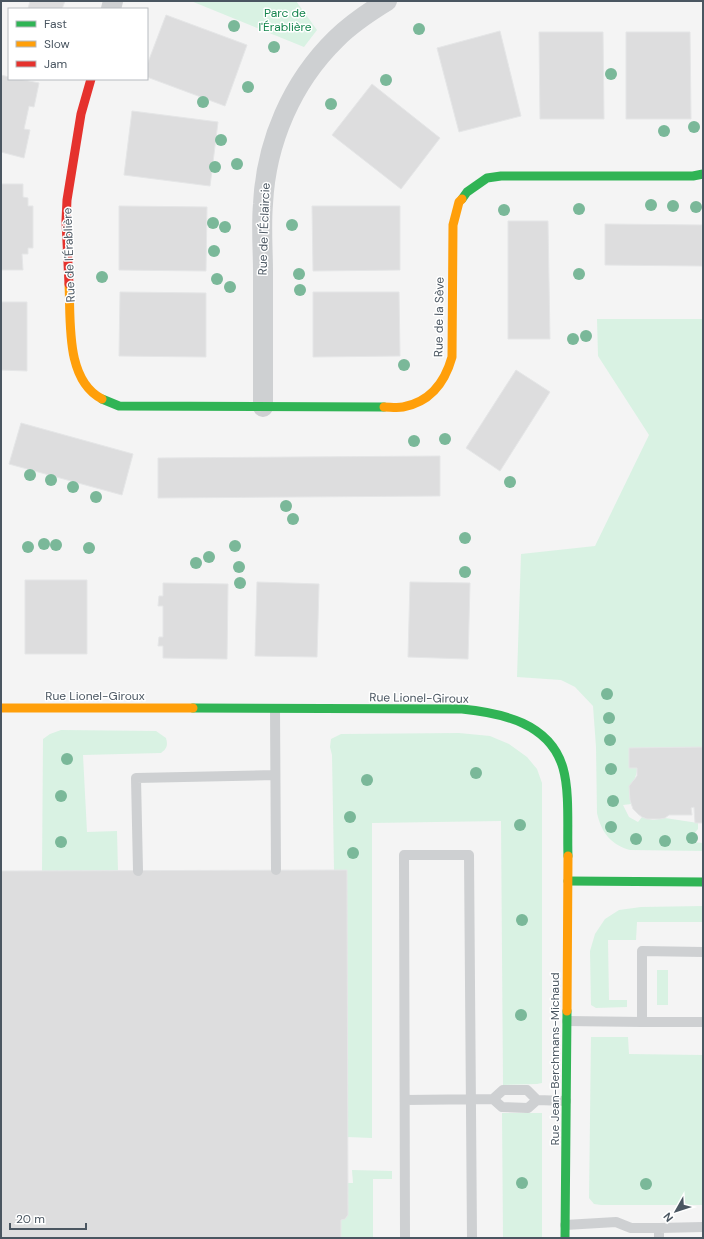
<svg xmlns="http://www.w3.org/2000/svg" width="704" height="1239" viewBox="0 0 704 1239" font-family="'DM Sans',sans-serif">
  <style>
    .green { fill: #d9f2e3 }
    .building { fill: #ddddde; stroke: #e5e6e7 }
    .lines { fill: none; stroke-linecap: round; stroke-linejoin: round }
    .lane { stroke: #ced0d2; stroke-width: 10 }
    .street { stroke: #ced0d2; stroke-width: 20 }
    .fast { stroke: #30b455; stroke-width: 9 }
    .slow { stroke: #ff9f0a; stroke-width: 9 }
    .jam { stroke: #e5322d; stroke-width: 9 }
    .tree { fill: #7ab899 }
    .labels { text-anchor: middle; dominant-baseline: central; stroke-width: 3; stroke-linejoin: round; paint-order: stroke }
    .park-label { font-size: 12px; fill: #17864f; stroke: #fff }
    .street-label { font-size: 12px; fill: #4a5661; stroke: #fff }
  </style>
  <rect width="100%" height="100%" fill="#f4f4f4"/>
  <path class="green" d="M191,1H296L317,30L304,47Z
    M597,319H703V747L629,748V768H637C637,784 625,783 631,804L623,805L629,817L638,822L642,817L653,820L665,818L698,823V829L690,839L692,842L703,843V851L630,850C611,845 601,832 597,813L596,747L593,706L575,687L561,680L517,677L521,554L595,546L649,435L598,356Z
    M61,730L156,731L166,738C168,745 167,749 161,753L83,755L87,832L117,831L118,871H42L43,739L50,734Z
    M459,733L490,736L509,744L527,757L537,769L542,783V1083L537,1084L503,1085L501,821L372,823V1138L347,1137L334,870L332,755L330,747L331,739L341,734Z
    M703,906V922H637L636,940H608L609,1000H627V1007L596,1008L591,1005L590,951L595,934L605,919L619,910L641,907Z
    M657,970H668V1005H657Z
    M591,1037H628L629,1054L703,1055V1205H601L594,1204L589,1198Z
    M502,1113H542V1238H503Z
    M352,1170L392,1171V1179H373V1238H341V1220L345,1219L348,1215L347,1183H353Z"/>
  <path class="building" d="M30,1H65L62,9H28Z
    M166,15L247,45L225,106L147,77V65Z
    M500,31L521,116L459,132L437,48Z
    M539,32H603L604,119H540Z
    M626,32H690L691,119H626Z
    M1,75L9,77V79H19L39,83L34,107L29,106L24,129L30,130L24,158L1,152Z
    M372,84L440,138L401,189L332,135Z
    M132,111L218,122L210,186L124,175Z
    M1,184H23V197L28,198V206H33V248H28V254H22L23,270H1Z
    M119,206L207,207L206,271L119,270Z
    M312,206H400V270L313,271Z
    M508,221H548L550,339H508Z
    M605,224L702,225V266L605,265Z
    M120,292L206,293V357L119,356Z
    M313,292H399L400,356L313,357Z
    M1,302H27V371L1,370Z
    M516,370L550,392L500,471L466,448Z
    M21,423L133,454L122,495L9,464Z
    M440,456V496L158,498V458Z
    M25,580H87V654H25Z
    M257,582L319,584L317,657L255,656Z
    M410,582L470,583L468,659L408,657Z
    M163,583L228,584L227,659L163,658V646H158L159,637H163V606H158L159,596H163Z
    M703,747V823H695L694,807L691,808L692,815H669L665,818L660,819H647L642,817L638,814L633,809L630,800L629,786L637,776V768H629V748Z
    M347,870L348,1215L345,1219L341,1220V1238H1V871Z"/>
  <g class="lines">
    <path class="lane" d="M275,709L276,870
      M138,871L136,778L275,775
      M567,1021L642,1022V951L703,952
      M642,1022H703
      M405,1100L493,1099L502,1107L528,1108L537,1100L527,1090H503L493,1099
      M537,1100L566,1101
      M565,1225L616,1222L631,1228H659V1238
      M659,1228L703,1227
      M405,1238L404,855H469L472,1238"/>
    <path class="street" d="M111,9L113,1
      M263,407C263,362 263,318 263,273C263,250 261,227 263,204C266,142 292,82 336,39C351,24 369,12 387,1"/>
    <path class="fast" d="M462,199L467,192L487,178L501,176H693L703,174
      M102,399L119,406L384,407
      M193,708L462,709C502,713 550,723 563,768C570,792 567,830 568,856
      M568,881L703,882
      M565,1238L567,1011"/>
    <path class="slow" d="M69,284C71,321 65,380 102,399
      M384,407C390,407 397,408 403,407C430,402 445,382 452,357L453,225L459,202L462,199
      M1,708H193
      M567,1011L568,856"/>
    <path class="jam" d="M69,284L66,221L67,200L81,114L91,79"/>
  </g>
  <g class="tree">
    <circle cx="234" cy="26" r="6"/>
    <circle cx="419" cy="29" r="6"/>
    <circle cx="274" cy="47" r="6"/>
    <circle cx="611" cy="74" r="6"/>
    <circle cx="386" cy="80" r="6"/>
    <circle cx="248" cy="87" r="6"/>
    <circle cx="203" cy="102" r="6"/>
    <circle cx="331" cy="104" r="6"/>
    <circle cx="694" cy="127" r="6"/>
    <circle cx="664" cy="131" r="6"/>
    <circle cx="221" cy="140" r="6"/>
    <circle cx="237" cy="164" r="6"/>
    <circle cx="215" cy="167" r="6"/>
    <circle cx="651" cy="205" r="6"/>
    <circle cx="673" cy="206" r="6"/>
    <circle cx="696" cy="207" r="6"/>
    <circle cx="579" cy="209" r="6"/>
    <circle cx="504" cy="210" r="6"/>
    <circle cx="213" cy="223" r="6"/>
    <circle cx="292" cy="225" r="6"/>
    <circle cx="225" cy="227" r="6"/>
    <circle cx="214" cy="251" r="6"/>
    <circle cx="299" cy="274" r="6"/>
    <circle cx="579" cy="274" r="6"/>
    <circle cx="102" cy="277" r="6"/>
    <circle cx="217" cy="279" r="6"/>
    <circle cx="230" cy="287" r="6"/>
    <circle cx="300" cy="290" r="6"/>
    <circle cx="586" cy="336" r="6"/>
    <circle cx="573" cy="339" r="6"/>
    <circle cx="404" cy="365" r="6"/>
    <circle cx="445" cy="439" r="6"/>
    <circle cx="414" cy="441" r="6"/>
    <circle cx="30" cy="475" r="6"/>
    <circle cx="51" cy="480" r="6"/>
    <circle cx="510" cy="482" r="6"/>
    <circle cx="73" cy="487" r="6"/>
    <circle cx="96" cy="497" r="6"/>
    <circle cx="286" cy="506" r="6"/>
    <circle cx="293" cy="519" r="6"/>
    <circle cx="465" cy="538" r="6"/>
    <circle cx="44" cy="544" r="6"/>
    <circle cx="56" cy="545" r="6"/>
    <circle cx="235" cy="546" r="6"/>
    <circle cx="28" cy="547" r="6"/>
    <circle cx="89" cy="548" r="6"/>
    <circle cx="209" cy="557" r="6"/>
    <circle cx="196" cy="563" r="6"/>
    <circle cx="239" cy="567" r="6"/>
    <circle cx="465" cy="572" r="6"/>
    <circle cx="240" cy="583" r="6"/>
    <circle cx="607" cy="694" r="6"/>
    <circle cx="609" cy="718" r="6"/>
    <circle cx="610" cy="740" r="6"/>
    <circle cx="67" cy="759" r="6"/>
    <circle cx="611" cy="769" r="6"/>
    <circle cx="476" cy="773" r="6"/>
    <circle cx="367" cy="780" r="6"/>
    <circle cx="61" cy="796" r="6"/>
    <circle cx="613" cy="801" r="6"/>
    <circle cx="350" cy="817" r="6"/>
    <circle cx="520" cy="825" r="6"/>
    <circle cx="611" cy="827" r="6"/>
    <circle cx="692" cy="838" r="6"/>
    <circle cx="636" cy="839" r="6"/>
    <circle cx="665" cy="841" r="6"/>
    <circle cx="61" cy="842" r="6"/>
    <circle cx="353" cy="853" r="6"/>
    <circle cx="522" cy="920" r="6"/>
    <circle cx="521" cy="1015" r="6"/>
    <circle cx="522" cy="1183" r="6"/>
    <circle cx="646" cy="1184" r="6"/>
  </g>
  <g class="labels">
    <g class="park-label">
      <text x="285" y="13">Parc de<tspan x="285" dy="14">l'Érablière</tspan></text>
    </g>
    <g class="street-label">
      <text transform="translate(264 229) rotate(-88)">Rue de l'Éclaircie</text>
      <text transform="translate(69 255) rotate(-92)">Rue de l'Érablière</text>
      <text transform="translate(439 317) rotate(-89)">Rue de la Sève</text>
      <text x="95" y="696">Rue Lionel-Giroux</text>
      <text transform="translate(419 698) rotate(1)">Rue Lionel-Giroux</text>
      <text transform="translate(555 1059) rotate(-90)">Rue Jean-Berchmans-Michaud</text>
    </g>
  </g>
  <rect width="704" height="1239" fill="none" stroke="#4a5661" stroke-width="4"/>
  <rect x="8" y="8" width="140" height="72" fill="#ffffff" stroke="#b7bbc0"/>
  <rect x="16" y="21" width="20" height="6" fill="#30b455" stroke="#b7bbc0"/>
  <text x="44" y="28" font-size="12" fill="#4a5661">Fast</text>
  <rect x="16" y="41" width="20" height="6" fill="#ff9f0a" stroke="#b7bbc0"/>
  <text x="44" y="48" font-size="12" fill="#4a5661">Slow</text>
  <rect x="16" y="61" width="20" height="6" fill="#e5322d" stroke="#b7bbc0"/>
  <text x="44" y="68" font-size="12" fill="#4a5661">Jam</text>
  <g transform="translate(676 1211) rotate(231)" stroke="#ffffff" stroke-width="3" paint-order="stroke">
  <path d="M0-3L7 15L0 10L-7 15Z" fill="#4a5661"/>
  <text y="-6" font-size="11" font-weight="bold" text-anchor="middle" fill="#4a5661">N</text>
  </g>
  <path d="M10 1223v6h76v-6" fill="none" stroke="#4a5661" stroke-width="2"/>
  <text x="16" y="1223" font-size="12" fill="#4a5661" stroke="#ffffff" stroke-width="3" paint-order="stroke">20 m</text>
</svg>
